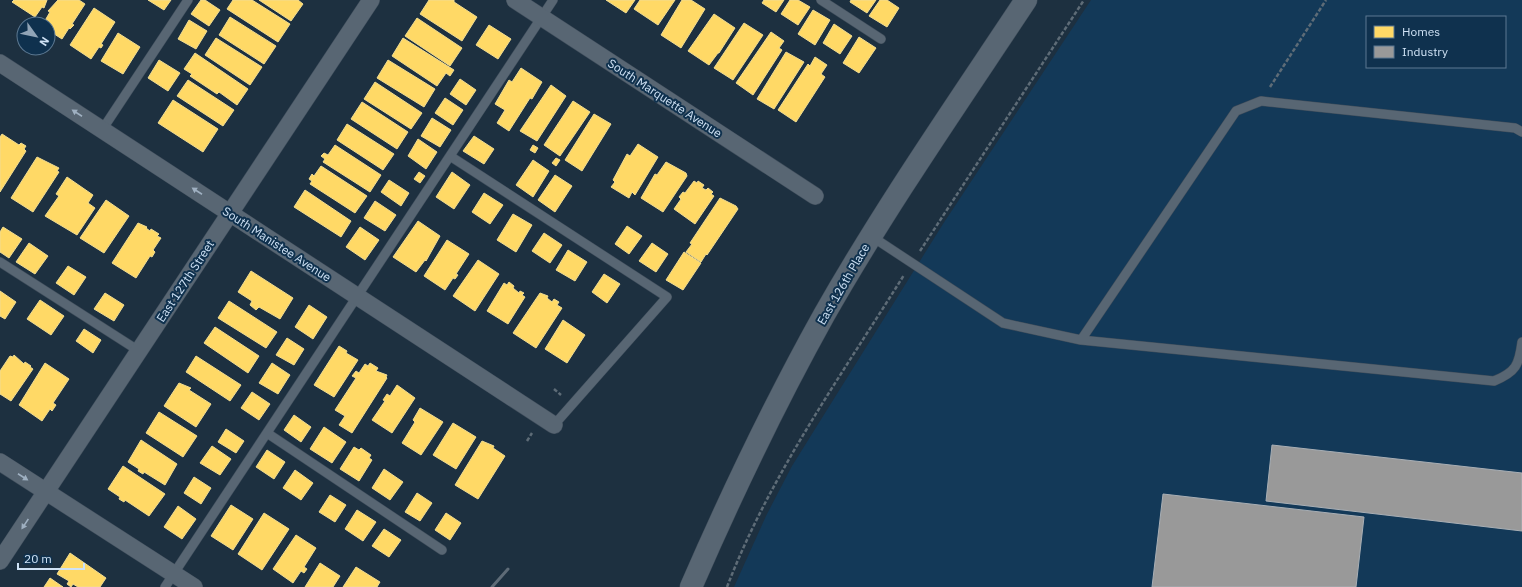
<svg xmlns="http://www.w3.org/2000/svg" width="1522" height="587" viewBox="0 0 1522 587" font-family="'IBM Plex Sans',sans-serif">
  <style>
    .built { fill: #133958; fill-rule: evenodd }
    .homes { fill: #ffd966; stroke: #f1dc91 }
    .industry { fill: #999; stroke: #a9afb5 }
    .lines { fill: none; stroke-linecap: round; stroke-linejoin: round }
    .service-casing { stroke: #3e4c5a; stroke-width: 10 }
    .minor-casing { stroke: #3e4c5a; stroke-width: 18 }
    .tertiary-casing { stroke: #3e4c5a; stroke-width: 23 }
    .path { stroke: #5e6c77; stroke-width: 2.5; stroke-dasharray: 4 2; stroke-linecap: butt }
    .service { stroke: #586673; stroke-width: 9 }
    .minor { stroke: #586673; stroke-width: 17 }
    .tertiary { stroke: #586673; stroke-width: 22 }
    .rail { stroke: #5e6b77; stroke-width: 3 }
    .oneway { fill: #9fb0c1 }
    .labels { text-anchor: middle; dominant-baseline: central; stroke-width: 4; stroke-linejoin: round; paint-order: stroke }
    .street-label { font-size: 12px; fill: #cfe2f5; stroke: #0f314e }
  </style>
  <rect width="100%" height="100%" fill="#1d3040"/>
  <path class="built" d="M1091,0H1522V587H734L766,516L792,466L943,224ZM1367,17H1505V67H1367Z"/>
  <path class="homes" d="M14,0H47L44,8L42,7L35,17L12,2Z
    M58,0H79L85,4L72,24L74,25L70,29L69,28L62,39L48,30V24H43L50,12L48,11Z
    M148,0H171L164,10Z
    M201,0H205L220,10L209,26L191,14Z
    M233,0H252L290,24L278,42L227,9Z
    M259,0H298L303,4L291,21Z
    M429,0H454V2L477,17L462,41L420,14Z
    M606,0H635L626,13Z
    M640,0H675L658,25L634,9Z
    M682,0H691L705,9L681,48L661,35Z
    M764,0H784L776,12L762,3Z
    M790,0H798L810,7L798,25L781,14Z
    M851,0H876L867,13L850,2Z
    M880,0H887L899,8L887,27L869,16Z
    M94,8L115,22L101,44L103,45L101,48L99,47L91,59L70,45Z
    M813,10L830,20L815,45L798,34Z
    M714,14L735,28L719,53H718L709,65L688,51Z
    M230,17L276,46L264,64L219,35Z
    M417,18L462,48L450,66L405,36Z
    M189,20L207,31L196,49L178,39Z
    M744,23L763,35L733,80L714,68Z
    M834,24L852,36L840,54L823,43Z
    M489,25L511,39L498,59L476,45Z
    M771,32L784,41L779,48L782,50L753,95L736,83Z
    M118,33L140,47L123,74L101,61Z
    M859,37L876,48L859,73L843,63Z
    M216,38L262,67L250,85L205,55Z
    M403,38L454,70L450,76L446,73L437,86L392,56Z
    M786,52L804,62L774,109L757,99Z
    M195,53L248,89L237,105L219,92L217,94L190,76L192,74L184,69Z
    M815,57L827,65L821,74L825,77L796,122L778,110L808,64L810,66Z
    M159,60L180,73L168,91L148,78Z
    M388,60L435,89L424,107L377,78Z
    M521,68L542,82L532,99L530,98L509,131L497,123L505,110L495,104L509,80L512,82Z
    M460,79L476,90L466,105L450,94Z
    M188,80L234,110L223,126L177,96Z
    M375,82L422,113L411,129L364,99Z
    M551,85L566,96L537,141L520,131Z
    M445,98L463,110L453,125L435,113Z
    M173,100L218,129L203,152L158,123Z
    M573,101L590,112L560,156L544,145Z
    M362,102L408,132L397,149L351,119Z
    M594,114L611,124L582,171L565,160Z
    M432,118L451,130L440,147L421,136Z
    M347,124L394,154L383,170L337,140Z
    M2,134L19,145L21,143L26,146L24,149L26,151L0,192V137Z
    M474,136L494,149L484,164L463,151Z
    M418,139L437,152L426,169L408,156Z
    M638,144L658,157L635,195L632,192L629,198L611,187L615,182L613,180L627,154L630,156Z
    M335,145L381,175L370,192L323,162L325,159L321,156L324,153L328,155Z
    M533,145L538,148L535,153L530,150Z
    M37,157L59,168L57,171L59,172L33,212L11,198Z
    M556,158L560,160L556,166L552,163Z
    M533,160L549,171L533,197L516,185Z
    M666,162L686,173L687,176L663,212L641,198L655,174L657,175Z
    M321,166L367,196L355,213L310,184L312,181L309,179L312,174L314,176Z
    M419,172L425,176L420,183L414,179Z
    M452,172L470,185L454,209L436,197Z
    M555,175L572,186L555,212L538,200Z
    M67,177L93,195L88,203L95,208L77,235L45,216L59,196L56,194Z
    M389,180L409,193L401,206L381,192Z
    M694,181L697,183L698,181L704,185L702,188L706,190L708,188L713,192L711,194L714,196L695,224L674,209L681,199L679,197L683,192L685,193Z
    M305,190L351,221L341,237L294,207Z
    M484,193L503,205L490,224L472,212Z
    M720,198L736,206L738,209L707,255L706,254L701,262L686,252L692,244L690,243Z
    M106,200L129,216L104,253L80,238Z
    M375,201L396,215L385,231L364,218Z
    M513,214L532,225L516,252L497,240Z
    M418,221L440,236L426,261L425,260L416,272L393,257Z
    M138,223L147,227L146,228L150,231L151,229L159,234L157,236L161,238L153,250L155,252L152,257L150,256L136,278L112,263Z
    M627,226L642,236L629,254L615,244Z
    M3,227L22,239L9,258L0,252V232Z
    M360,227L379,240L365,260L346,247Z
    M544,233L562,245L550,263L532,251Z
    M447,240L469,254L456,274L458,275L455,279L453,278L445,290L424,276Z
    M29,243L48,256L35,274L16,262Z
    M652,243L668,254L656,272L639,261Z
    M568,250L587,262L575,281L556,270Z
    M684,252L701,263L683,290L666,280Z
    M478,260L499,274L475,311L453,296Z
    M68,266L86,277L74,295L56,283Z
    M251,271L293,298L280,319L259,307L256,310L250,305L252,301L238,292Z
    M604,274L620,284L607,303L592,292Z
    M509,282L514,286L513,288L519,293L520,291L524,293L522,295L525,297L508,324L487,311L504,283L507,285Z
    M0,291L16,302L5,319L0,316Z
    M105,293L124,305L114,321L94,309Z
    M540,293L548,296L547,298L552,302L554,299L559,302L557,305L562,308L536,348L513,333Z
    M40,300L64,316L51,335L27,319Z
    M229,301L277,332L266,348L218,318Z
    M309,305L327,317L313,339L295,327Z
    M563,320L585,335L567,363L545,349Z
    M215,327L259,356L248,373L204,343Z
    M84,329L101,340L93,353L76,341Z
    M287,338L304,349L294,365L276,355Z
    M339,346L347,351L346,353L358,360L334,397L314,385Z
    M14,355L24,364L25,362L31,366L30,367L33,369L11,401L0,394V371L10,356L13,357Z
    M196,356L241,385L230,401L186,372Z
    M45,363L69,379L53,403L56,405L52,411L50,409L42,421L19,405Z
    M272,363L290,375L278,394L259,383Z
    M370,363L378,368L376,371L387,375L386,377L387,378L352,433L339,425L345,416L335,410L356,378L352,376L356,371L359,373L365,364L368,366Z
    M179,383L191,388L189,390L211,404L196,427L164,406Z
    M397,385L415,398L392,433L372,420L385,401L383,400L387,394L390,396Z
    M252,392L270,404L259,420L241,408Z
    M420,408L443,422L421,455L402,443L415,422L413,420Z
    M159,412L197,436L183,457L146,433Z
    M294,415L311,427L301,442L284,430Z
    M453,423L476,437L456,469L433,455Z
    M324,427L346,442L332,463L310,449Z
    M226,429L244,441L236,453L218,442Z
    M141,440L177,464L165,485L144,472L143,474L138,471L139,469L128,462Z
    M482,441L494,446L493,448L505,456L478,499L455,485Z
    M212,446L231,459L220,475L200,463Z
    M354,447L359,450L361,448L371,455L369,458L372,460L359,481L340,469Z
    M267,450L285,462L274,479L256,467Z
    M123,466L165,494L149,516L125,500L124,502L119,499L120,497L108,489Z
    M384,469L403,482L390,500L372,488Z
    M295,470L313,483L301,500L283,488Z
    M194,477L211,488L201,504L184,493Z
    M417,493L432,503L420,521L405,512Z
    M330,495L346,505L335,522L319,512Z
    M231,505L253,519L233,550L211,536Z
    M178,506L196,519L182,539L164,527Z
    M357,510L376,522L363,541L345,529Z
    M264,513L289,529L262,570L238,554Z
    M446,513L461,523L450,540L435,530Z
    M384,529L401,540L389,557L372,546Z
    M296,535L316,548L304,567L307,569L304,573L301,571L293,583L273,569Z
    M70,553L106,578L100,587H78L73,584L71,587L67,584L69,581L57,574Z
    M320,563L340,576L333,587H305Z
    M356,567L380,582L377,587H343Z
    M50,578L63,587H44Z"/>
  <path class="industry" d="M1272,445L1522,473V531L1266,501Z
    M1163,494L1364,517L1356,587H1152Z"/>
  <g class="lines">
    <defs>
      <path id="service" d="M821,0L881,39
        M102,130L188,0
        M450,156L667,297L554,425
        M871,236L1003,323L1081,340L1494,381C1516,372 1519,365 1522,342
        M0,262L139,351
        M1081,340L1236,111L1261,101L1515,128L1522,132
        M267,433L442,550
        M165,587L553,0"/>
      <path id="minor" d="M515,0L815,196
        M0,63L554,425
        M0,462L194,587
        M0,561L371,0"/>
      <path id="tertiary" d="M691,587C731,495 775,403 824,315C886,206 957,104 1026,0"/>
    </defs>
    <use href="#service" class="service-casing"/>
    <use href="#minor" class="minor-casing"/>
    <use href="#tertiary" class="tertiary-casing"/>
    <path class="path" d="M1270,87L1326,0
      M920,251L1084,0
      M554,389L561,395
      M527,441L532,433
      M727,587C770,475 841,376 904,275"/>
    <use href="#service" class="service"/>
    <use href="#minor" class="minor"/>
    <use href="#tertiary" class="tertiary"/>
    <path class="rail" d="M492,587L508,569"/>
  </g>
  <defs><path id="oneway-solid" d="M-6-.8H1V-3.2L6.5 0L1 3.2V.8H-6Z"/></defs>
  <g class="oneway">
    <use href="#oneway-solid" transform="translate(77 113) rotate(-147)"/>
    <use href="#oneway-solid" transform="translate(197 191) rotate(-147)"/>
    <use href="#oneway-solid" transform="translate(23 477) rotate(33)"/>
    <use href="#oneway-solid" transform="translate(25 524) rotate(124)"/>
  </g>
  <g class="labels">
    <g class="street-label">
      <text transform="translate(665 98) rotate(33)">South Marquette Avenue</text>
      <text transform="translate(277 244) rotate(33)">South Manistee Avenue</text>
      <text transform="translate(185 281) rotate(-57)">East 127th Street</text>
      <text transform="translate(843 284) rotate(-60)">East 126th Place</text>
    </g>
  </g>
  <rect x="1366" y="16" width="140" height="52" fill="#0f314e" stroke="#5c7891"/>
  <rect x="1374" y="26" width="20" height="12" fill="#ffd966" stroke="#5c7891"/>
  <text x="1402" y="36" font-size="12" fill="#cfe2f5">Homes</text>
  <rect x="1374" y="46" width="20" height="12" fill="#999999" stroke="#5c7891"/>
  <text x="1402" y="56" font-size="12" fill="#cfe2f5">Industry</text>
  <g transform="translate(36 36) rotate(123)"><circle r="19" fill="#0f314e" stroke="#5c7891"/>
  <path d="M0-3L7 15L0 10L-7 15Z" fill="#91a4b6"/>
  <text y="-6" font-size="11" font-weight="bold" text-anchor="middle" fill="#cfe2f5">N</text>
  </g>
  <path d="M18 563v6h66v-6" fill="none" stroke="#cfe2f5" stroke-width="2"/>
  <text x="24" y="563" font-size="12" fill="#cfe2f5" stroke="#0f314e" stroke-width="3" paint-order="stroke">20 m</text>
</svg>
